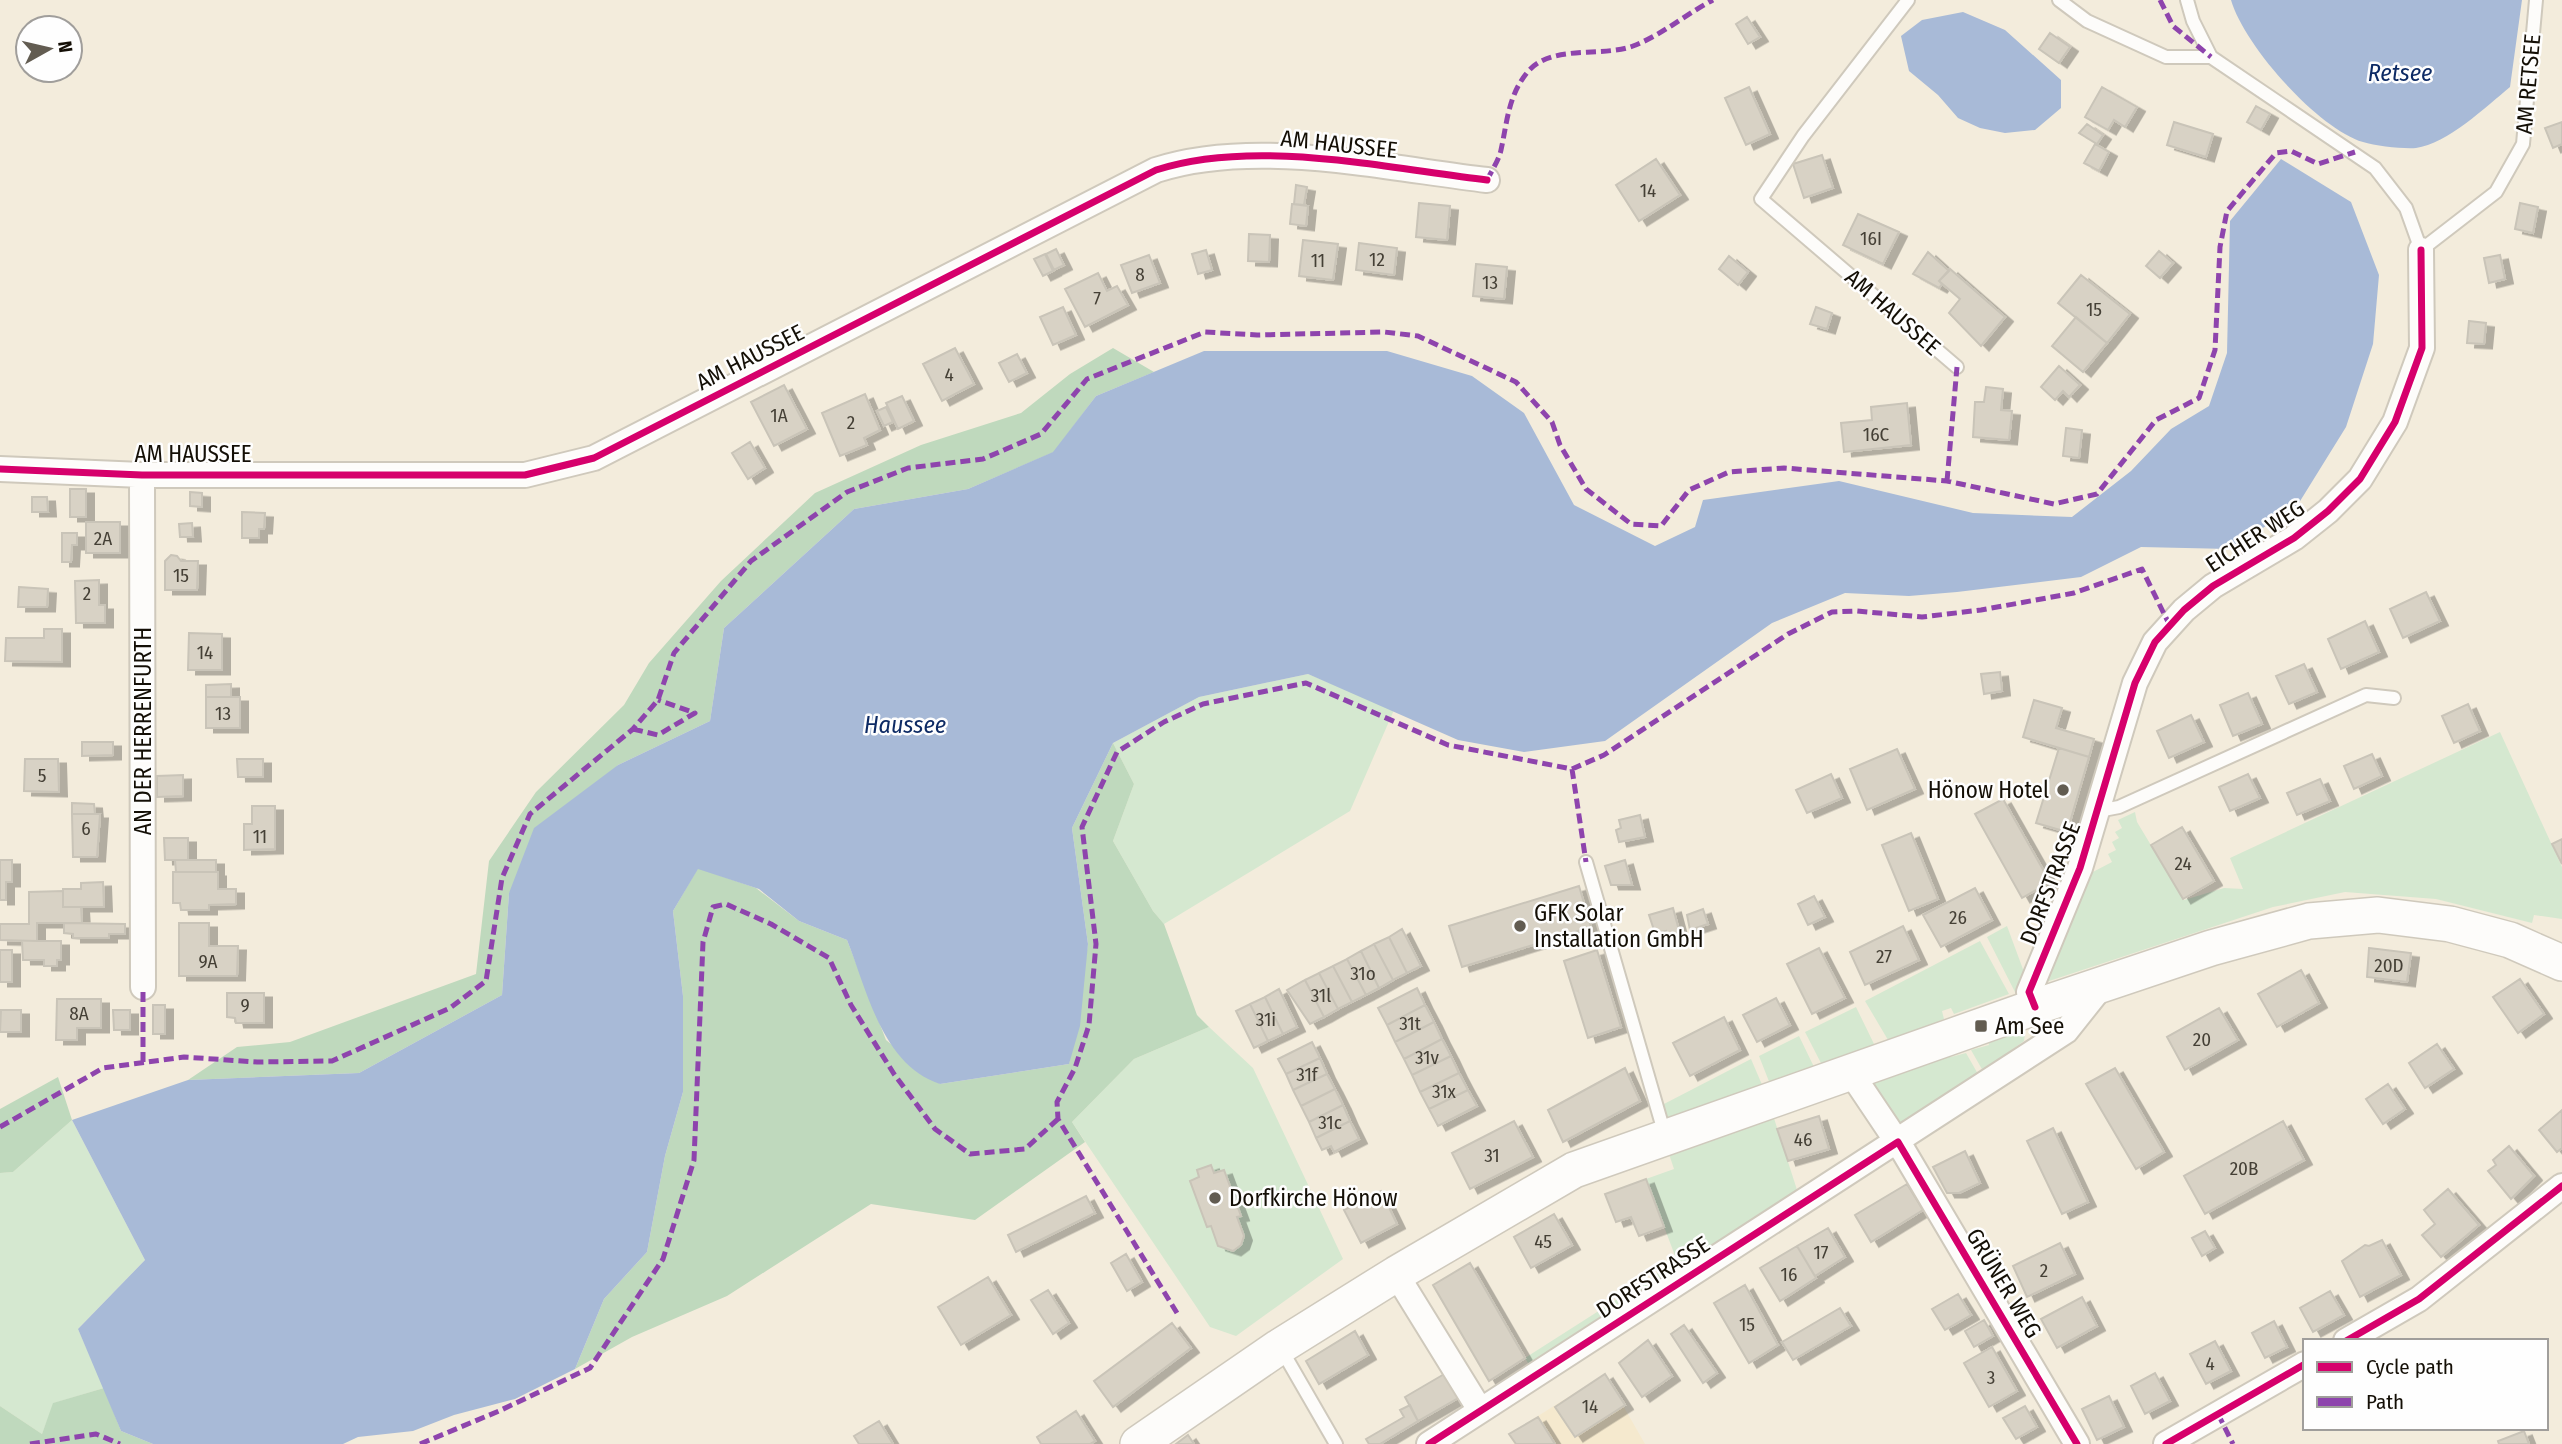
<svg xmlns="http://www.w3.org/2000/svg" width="2562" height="1444" viewBox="0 0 2562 1444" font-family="'Fira Sans Condensed',sans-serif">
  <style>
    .built { fill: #f5e9ce }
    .green { fill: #d5e8d0 }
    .forest { fill: #bfd9bd }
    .water { fill: #a8bad7 }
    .building { fill: #d8d2c5; stroke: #c9c4b8; stroke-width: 2; filter: url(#shadow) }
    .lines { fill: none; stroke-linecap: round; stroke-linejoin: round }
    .lane-casing { stroke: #cfc9bc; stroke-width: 16 }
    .street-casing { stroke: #cfc9bc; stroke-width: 28 }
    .secondary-casing { stroke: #cfc9bc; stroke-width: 38 }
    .lane { stroke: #fdfcfa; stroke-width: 12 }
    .street { stroke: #fdfcfa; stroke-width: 24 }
    .secondary { stroke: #fdfcfa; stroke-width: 35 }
    .quiet { stroke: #8e44ad; stroke-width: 5; stroke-dasharray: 10 5; stroke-linecap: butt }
    .cycleway-casing { stroke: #fefefe; stroke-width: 11 }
    .cycleway { stroke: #d6006c; stroke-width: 7 }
    .poi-dot { fill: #625c51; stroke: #fefefe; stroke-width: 2.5 }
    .labels { text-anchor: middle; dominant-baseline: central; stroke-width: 5; stroke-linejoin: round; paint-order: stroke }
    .number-label { font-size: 19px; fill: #454036 }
    .street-label { font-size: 23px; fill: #140f06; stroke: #fefefe }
    .poi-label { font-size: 23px; fill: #140f06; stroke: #fefefe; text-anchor: start }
    .water-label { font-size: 24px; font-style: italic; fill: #0d2a64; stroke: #fefefe }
  </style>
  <defs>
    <filter id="shadow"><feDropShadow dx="8" dy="4.5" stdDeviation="0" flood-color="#0004"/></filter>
  </defs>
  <rect width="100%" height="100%" fill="#f3ecdc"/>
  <path class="built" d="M1605,1374L1645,1444H1514L1509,1434Z"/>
  <path class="green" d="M1308,674L1394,710L1350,811L1164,924L1153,911L1113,841L1134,784L1113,743L1199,697Z
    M2500,732L2562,867V919L2534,915L2532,923L2436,899L2345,892L2273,907L2040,984L2089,874L2112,862L2108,854L2116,850L2112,842L2119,838L2115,832L2122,828L2118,820L2135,812L2137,822L2184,900L2224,888L2243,889L2230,858Z
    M2007,926L2024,972L2019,991L2015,992L1987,937Z
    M1980,941L2009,994L1954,1014L1951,1008L1942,1011L1944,1019L1931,1025L1933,1029L1891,1045L1865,1001Z
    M1856,1007L1875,1046L1823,1067L1805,1032Z
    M1209,1027L1253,1068L1343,1259L1236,1336L1210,1327L1072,1122L1134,1059Z
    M2021,1029L2025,1034L2024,1041L1983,1071L1971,1050L1989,1045L1988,1039Z
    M1799,1036L1815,1069L1770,1084L1759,1056Z
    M1949,1052L1951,1057L1966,1053L1978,1074L1895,1128L1866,1081Z
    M1751,1059L1763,1087L1668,1121L1662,1105Z
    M1772,1112L1798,1193L1531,1368L1525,1358L1677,1261L1646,1179L1674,1169L1667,1148Z
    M72,1120L145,1260L78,1329L104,1388L54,1403L42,1434L0,1406V1173L13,1172Z"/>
  <path class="forest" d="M1113,348L1154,372L1096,396L1054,452L968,489L854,509L724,628L710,721L618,765L509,893L502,995L359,1073L188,1080L237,1047L290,1042L476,974L489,861L536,792L624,705L649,663L721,581L815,493L921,445L1021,413L1070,374Z
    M1113,743L1134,784L1113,841L1153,911L1164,924L1197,1015L1209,1027L1134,1059L1072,1122L1085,1142L975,1220L871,1204L727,1296L632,1337L575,1369L604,1299L647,1252L665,1156L683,1092V996L673,911L698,868L756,888L799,921L847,940L886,1040L940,1084L1069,1064L1088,944L1072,828Z
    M58,1077L72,1120L13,1172L0,1173V1109Z
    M104,1388L121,1431L153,1444H0V1406L42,1434L53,1403Z"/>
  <path class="water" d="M2231,0H2522L2510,87C2487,106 2447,144 2416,148C2403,149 2376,146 2363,142C2317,128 2244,45 2231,0Z
    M1963,12L2005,30L2061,80V108L2035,130L2005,133L1980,128L1958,118L1938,95L1909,71L1901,36L1922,20Z
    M2281,159L2351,202L2379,275L2373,344L2346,427L2297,506L2230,549L2141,547L2081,577L1957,592L1909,596L1845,593L1772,623L1605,741L1524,752L1458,740L1308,674L1199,697L1113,743L1072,828L1088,944L1080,1026L1069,1064L940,1084C882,1065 867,990 847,940L799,921L759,889L698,869L673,911L683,996V1092L665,1156L647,1252L604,1299L575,1369L515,1399L454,1415L413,1431L358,1437L343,1444H153L121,1431L78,1329L145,1260L72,1120L188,1080L359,1073L502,995L509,893L534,828L618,765L710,721L724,628L854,509L968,489L1053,452L1096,396L1204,351H1387L1472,376L1524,413L1574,505L1655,546L1695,527L1703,500L1839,481L1973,513L2072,517L2131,471L2171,429L2209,406L2227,353L2230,221Z"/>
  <path class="building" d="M1747,17L1760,37L1748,44L1736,24Z
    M2050,33L2070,47L2059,63L2039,49Z
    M1749,87L1770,134L1746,145L1725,98Z
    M2102,87L2137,107L2125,127L2114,120L2108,130L2085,117Z
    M2256,106L2270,114L2261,130L2247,122Z
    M2174,122L2213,134L2206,157L2167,145Z
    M2562,122V144L2553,148L2545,128Z
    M2087,124L2103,135L2097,144L2079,133Z
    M2095,144L2109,152L2099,171L2084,163Z
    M1822,155L1833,188L1804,198L1793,164Z
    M1656,159L1680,195L1639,221L1616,185Z
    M1296,185L1307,187L1304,205L1294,204Z
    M1419,203L1450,206L1447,240L1416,237Z
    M2520,203L2538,207L2533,233L2515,229Z
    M1292,204L1308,206L1306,226L1290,224Z
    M1858,214L1899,232L1883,264L1843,245Z
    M1249,234L1270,235L1269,262L1248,261Z
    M1303,240L1338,244L1333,280L1299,276Z
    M1359,243L1397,248L1394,275L1356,270Z
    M1056,249L1064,265L1054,270L1046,254Z
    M1206,250L1212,270L1198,274L1192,254Z
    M2159,251L2173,263L2160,278L2146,266Z
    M1928,252L1949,271L1939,281L1942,284L1939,288L1913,274Z
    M1045,254L1053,271L1043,276L1034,259Z
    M1149,255L1160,283L1132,293L1121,265Z
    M2500,255L2505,279L2489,283L2484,258Z
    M1729,256L1748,272L1738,285L1719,269Z
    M1476,264L1507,267L1504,299L1473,296Z
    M1950,269L2005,317L1981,346L1949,313L1960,299L1939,281Z
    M1098,273L1107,291L1117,286L1128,305L1085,327L1065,289Z
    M2081,275L2130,314L2107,343L2058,303Z
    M1063,307L1076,335L1053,345L1040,317Z
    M1816,307L1832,313L1827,329L1810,324Z
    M2076,317L2107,343L2083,372L2052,346Z
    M2469,321L2486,323L2484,344L2467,343Z
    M955,348L974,384L942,401L923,364Z
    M1017,354L1027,373L1009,382L999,363Z
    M2059,366L2080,385L2069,397L2063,391L2055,400L2041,387Z
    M784,385L807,429L774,446L751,402Z
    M1986,387L2003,389L2001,410L2012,411L2009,440L1973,437L1975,402H1984Z
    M865,394L880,430L864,438L867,445L840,456L822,413Z
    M902,396L914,421L898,429L886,403Z
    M1907,403L1911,445L1844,452L1841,423L1872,420L1871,407Z
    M886,407L893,422L884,426L877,411Z
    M2066,428L2082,430L2079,458L2063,456Z
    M750,442L765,468L748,479L732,453Z
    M70,489H86V517H70Z
    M190,492L202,493V507L190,506Z
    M32,497H47L48,512H32Z
    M242,512L265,513L264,529H259V538H242Z
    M86,522H120V553H86Z
    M192,523L193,537H180L179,524Z
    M62,533H77V545H72L71,562H62Z
    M171,555L177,556L181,561H198L197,590H165V561Z
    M99,580V605H105V623H76L75,581Z
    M19,587L48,589L47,607H18Z
    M2426,592L2440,621L2403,638L2390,609Z
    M2365,621L2379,652L2341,669L2328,639Z
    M44,629H62V662L5,661L6,638H44Z
    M189,633L222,634V670H188Z
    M2304,664L2317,692L2289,704L2276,676Z
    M2000,672L2002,691L1984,694L1981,674Z
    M231,684V697H206V685Z
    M2248,693L2262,724L2233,736L2220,705Z
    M206,697H240V728H206Z
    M2034,700L2062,708L2056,728L2094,739L2089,757L2023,737Z
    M2468,704L2480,731L2454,743L2442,716Z
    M2191,715L2204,742L2169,758L2157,731Z
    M82,742H113V755L82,756Z
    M2059,748L2089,757L2067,832L2036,823Z
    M1897,749L1915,789L1867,810L1850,769Z
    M2372,754L2382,776L2354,789L2344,766Z
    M25,759H58L59,792L24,791Z
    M237,759H263V777H238Z
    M1831,774L1842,798L1807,813L1796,790Z
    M2248,774L2260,798L2230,811L2219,787Z
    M183,775V796L157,797V776Z
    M2320,779L2330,801L2297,815L2287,793Z
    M2003,799L2050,882L2022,898L1975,814Z
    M72,803L94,804L95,814H72Z
    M252,806H275V849L244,850V824H252Z
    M72,814H100L97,857H73Z
    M1640,815L1645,837L1619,842L1616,830L1621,828L1619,820Z
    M2182,827L2214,881L2183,899L2151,845Z
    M1911,833L1938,899L1909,911L1882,845Z
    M164,838H188V860H165Z
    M2562,839V864L2552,844Z
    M0,860H12V882H6V900H0Z
    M175,860H216V872H176Z
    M1625,860L1632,885H1611L1605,866Z
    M173,872H218V889H236V904L209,905V910H181L180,903H173Z
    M103,882L104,907H63V889H81V883Z
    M1579,886L1591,927L1462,967L1449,926Z
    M1975,888L1992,920L1941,947L1923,915Z
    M63,891V907H81L82,923H37V941L0,940V924H29V892Z
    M1814,896L1825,917L1808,925L1798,904Z
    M1673,908L1680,934L1667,937L1666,931L1655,933L1649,915Z
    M1703,909L1708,924L1690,930L1687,915Z
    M64,923L125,924V934H109V938H73V934L64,933Z
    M179,923H209V946H238L237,976H179Z
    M1903,926L1919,960L1865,985L1850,952Z
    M1402,929L1421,966L1407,973L1389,937Z
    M1389,937L1407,973L1393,980L1374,944Z
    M22,941H61V960H57V966H44V960H23Z
    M1374,944L1393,980L1379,988L1361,951Z
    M1819,948L1845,998L1812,1014L1787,964Z
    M2369,948L2411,953L2407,982L2367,977Z
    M0,950H12V982H0Z
    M1597,950L1621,1027L1588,1038L1564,961Z
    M1361,951L1379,988L1366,995L1347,959Z
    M1347,959L1366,995L1352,1002L1333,966Z
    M1333,966L1352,1002L1338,1009L1319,973Z
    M2301,970L2319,1003L2277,1027L2258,994Z
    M1319,973L1338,1009L1324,1017L1305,980Z
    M2520,979L2544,1014L2518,1033L2493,997Z
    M1305,980L1324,1017L1310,1024L1287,990Z
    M1417,988L1425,1005L1387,1025L1378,1008Z
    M1279,989L1297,1027L1283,1034L1265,997Z
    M227,993H264V1023H236L235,1018L227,1017Z
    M1265,997L1283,1034L1268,1041L1250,1004Z
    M1776,998L1790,1025L1757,1042L1743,1015Z
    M57,999H101V1028H77V1040H56Z
    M1250,1004L1268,1041L1254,1048L1236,1011Z
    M153,1005H165V1034H153Z
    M1425,1005L1434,1022L1395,1042L1387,1025Z
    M2219,1008L2238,1040L2185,1070L2167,1037Z
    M1,1010H21V1032H0Z
    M113,1010H130V1030H114Z
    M1724,1017L1740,1050L1690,1076L1673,1043Z
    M1434,1022L1442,1039L1404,1059L1395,1042Z
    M1442,1039L1451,1056L1412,1075L1404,1059Z
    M1312,1042L1320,1058L1286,1074L1278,1059Z
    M2437,1044L2454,1069L2425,1088L2409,1063Z
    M1451,1056L1459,1073L1420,1092L1412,1075Z
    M1320,1058L1327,1074L1293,1090L1286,1074Z
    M1625,1068L1640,1101L1563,1142L1548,1110Z
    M2115,1068L2164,1152L2136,1169L2086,1084Z
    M1459,1073L1468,1090L1429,1109L1420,1092Z
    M1327,1074L1335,1089L1301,1106L1293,1090Z
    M2388,1084L2405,1109L2383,1124L2366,1099Z
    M1335,1089L1343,1105L1309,1122L1301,1106Z
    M1468,1090L1477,1106L1438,1126L1429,1109Z
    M1343,1105L1350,1121L1316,1138L1309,1122Z
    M2562,1110V1148L2557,1152L2539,1130Z
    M1819,1116L1829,1149L1788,1161L1777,1129Z
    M1350,1121L1359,1139L1334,1152L1331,1146L1322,1150L1316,1138Z
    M1514,1121L1533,1157L1470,1189L1452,1153Z
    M2283,1121L2304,1160L2205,1214L2184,1176Z
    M2053,1128L2088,1202L2062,1214L2027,1141Z
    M2509,1146L2534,1176L2511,1199L2488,1171L2496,1165L2493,1160Z
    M1965,1151L1980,1183L1959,1193H1947L1933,1167Z
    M1211,1165L1214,1173L1224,1170L1241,1216L1237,1217L1244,1236L1241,1245L1233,1251L1218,1246L1211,1226L1207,1227L1190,1181L1199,1177L1197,1170Z
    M1646,1179L1664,1227L1639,1236L1631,1217L1616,1222L1605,1194Z
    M1907,1184L1923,1210L1871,1242L1855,1215Z
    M2448,1189L2479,1225L2441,1257L2422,1235L2435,1224L2424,1210Z
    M1381,1191L1397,1224L1361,1243L1344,1210Z
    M1086,1196L1095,1213L1016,1252L1008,1235Z
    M1554,1214L1572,1245L1531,1268L1514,1237Z
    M1828,1228L1845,1257L1815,1276L1797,1246Z
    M2205,1231L2215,1248L2202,1256L2192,1238Z
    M2382,1240L2401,1275L2360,1297L2342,1261L2365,1245L2369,1246Z
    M2060,1243L2075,1274L2027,1297L2013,1266Z
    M1797,1246L1816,1278L1780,1301L1760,1268Z
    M1126,1254L1142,1282L1127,1291L1111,1263Z
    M1470,1263L1525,1358L1489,1381L1433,1285Z
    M988,1277L1011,1315L961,1345L938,1307Z
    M1745,1285L1778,1345L1749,1363L1714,1303Z
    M1048,1290L1069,1323L1053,1334L1031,1300Z
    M2330,1291L2344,1315L2313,1332L2300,1308Z
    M1958,1294L1971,1315L1945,1330L1932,1309Z
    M2082,1297L2097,1326L2057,1348L2041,1319Z
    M1840,1308L1851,1326L1793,1360L1782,1342Z
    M1984,1320L1993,1336L1974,1347L1965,1331Z
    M2274,1321L2287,1347L2265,1358L2252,1333Z
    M1172,1323L1191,1348L1113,1407L1094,1381Z
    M1684,1325L1717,1373L1703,1383L1671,1334Z
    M1355,1331L1368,1355L1319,1384L1306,1361Z
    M1648,1340L1672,1376L1642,1397L1619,1363Z
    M2215,1341L2231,1371L2206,1384L2190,1354Z
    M1992,1347L2017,1391L1989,1407L1964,1363Z
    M1446,1373L1460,1397L1418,1421L1405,1397Z
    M2155,1373L2170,1401L2145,1414L2131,1386Z
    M1605,1374L1625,1405L1575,1437L1555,1407Z
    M2109,1396L2124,1427L2097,1440L2082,1409Z
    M1410,1405L1418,1421L1380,1444H1369L1366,1439L1404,1417L1400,1410Z
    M2025,1406L2037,1427L2016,1439L2003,1418Z
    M1076,1411L1095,1441L1090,1444H1041L1037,1437Z
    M1538,1417L1555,1444H1516L1509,1434Z
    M879,1421L893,1444H859L854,1436Z
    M2524,1431L2529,1444H2499L2498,1441Z
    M1188,1435L1194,1444H1176Z"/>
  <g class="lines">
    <defs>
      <path id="lane" d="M1908,0L1803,136L1761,199L1957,367
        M2059,0L2087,21L2166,57H2211
        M2187,0L2193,21L2211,57L2375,168L2406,208L2421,250L2496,192L2523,144L2536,0
        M2098,811L2119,807L2366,695L2394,698
        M1586,862L1665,1135
        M1280,1347L1336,1444"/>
      <path id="street" d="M0,469L142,475H525L594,458L1156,170C1255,138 1385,168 1487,180
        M142,475L143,987
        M2035,1007L2029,992L2080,868L2135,683L2155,642L2184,610L2213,586L2294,538L2328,511L2360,479L2395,422L2422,348L2421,250
        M1851,1073L1904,1152L2077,1444
        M1396,1274L1480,1410
        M2346,1341L2419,1299L2562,1186
        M1429,1444L2066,1031L2101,987
        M2166,1444L2305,1364"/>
      <path id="secondary" d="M1138,1444L1279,1347L1396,1274L1574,1170L2035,1007L2211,948L2309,921L2378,915L2450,924L2510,940L2562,963"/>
    </defs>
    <use href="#lane" class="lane-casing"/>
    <use href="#street" class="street-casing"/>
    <use href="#secondary" class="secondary-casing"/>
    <use href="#lane" class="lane"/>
    <use href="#street" class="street"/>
    <use href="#secondary" class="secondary"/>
    <path class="quiet" d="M2160,0L2173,26L2211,57
      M1487,180C1492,170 1499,160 1501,150C1507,123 1508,97 1526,74C1549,43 1601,58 1633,46C1662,35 1686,14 1713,0
      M1947,481L1957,367
      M633,729L658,735L695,713L658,700
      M1572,769L1586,862
      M143,1062V987
      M0,1127L103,1068L184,1057L257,1062L332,1061L450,1008L486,981L502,878L530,814L633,729L658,700L674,653L751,561L847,492L908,468L983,459L1041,434L1087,379L1205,332L1257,335L1384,332L1418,336L1516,382L1552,422L1560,445L1586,489L1631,524L1661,526L1689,490L1729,472L1784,468L1947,481L2054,504L2097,494L2156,420L2199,398L2215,350L2220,247L2227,211L2276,153L2291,151L2318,164L2355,152
      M1177,1313L1058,1119L1057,1102L1075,1068L1089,1025L1096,944L1082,827L1117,752L1164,722L1203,704L1306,683L1448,745L1572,769L1604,755L1788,634L1832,612L1857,611L1922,617L1981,610L2074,593L2142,569L2170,626
      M2218,1414L2233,1444
      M30,1444L96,1434L120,1444
      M420,1444L499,1411L590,1368L663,1259L694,1160L703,942L713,907L726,904L771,924L829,958L851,1005L894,1074L935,1129L970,1154L1025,1149L1058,1119"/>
    <defs>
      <path id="cycleway" d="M0,469L142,475H525L594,458L1156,170C1255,138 1385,168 1487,180
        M2035,1007L2029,992L2080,868L2135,683L2155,642L2184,610L2213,586L2294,538L2328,511L2360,479L2395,422L2422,348L2421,250
        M2346,1341L2419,1299L2562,1186
        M1429,1444L1898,1142L2077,1444
        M2166,1444L2305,1364"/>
    </defs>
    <use href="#cycleway" class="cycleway-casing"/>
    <use href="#cycleway" class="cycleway"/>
  </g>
  <g class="poi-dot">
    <circle cx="2063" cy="790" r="7"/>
    <circle cx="1520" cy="926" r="7"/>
    <rect x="1974" y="1019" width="14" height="14" rx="3.5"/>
    <circle cx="1215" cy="1198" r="7"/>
  </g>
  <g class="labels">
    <g class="number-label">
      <text x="1648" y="190">14</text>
      <text x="1871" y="238">16I</text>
      <text x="1377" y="259">12</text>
      <text x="1318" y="260">11</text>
      <text x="1140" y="274">8</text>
      <text x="1490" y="282">13</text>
      <text x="1097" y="298">7</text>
      <text x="2094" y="309">15</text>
      <text x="949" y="374">4</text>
      <text x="779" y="415">1A</text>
      <text x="851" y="422">2</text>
      <text x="1876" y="434">16C</text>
      <text x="103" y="538">2A</text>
      <text x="181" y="575">15</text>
      <text x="87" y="593">2</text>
      <text x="205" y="652">14</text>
      <text x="223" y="713">13</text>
      <text x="42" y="775">5</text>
      <text x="86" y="828">6</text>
      <text x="260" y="836">11</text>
      <text x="2183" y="863">24</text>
      <text x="1958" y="917">26</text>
      <text x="1884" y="956">27</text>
      <text x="208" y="961">9A</text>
      <text x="2389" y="965">20D</text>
      <text x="1363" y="973">31o</text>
      <text x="1321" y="995">31l</text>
      <text x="245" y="1005">9</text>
      <text x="79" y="1013">8A</text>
      <text x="1266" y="1019">31i</text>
      <text x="1410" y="1023">31t</text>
      <text x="2202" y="1039">20</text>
      <text x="1427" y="1057">31v</text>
      <text x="1307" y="1074">31f</text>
      <text x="1444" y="1091">31x</text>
      <text x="1330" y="1122">31c</text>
      <text x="1803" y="1139">46</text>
      <text x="1492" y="1155">31</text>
      <text x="2244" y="1168">20B</text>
      <text x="1543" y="1241">45</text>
      <text x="1821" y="1252">17</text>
      <text x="2044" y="1270">2</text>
      <text x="1789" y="1274">16</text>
      <text x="1747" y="1324">15</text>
      <text x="2210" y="1363">4</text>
      <text x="1991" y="1377">3</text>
      <text x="1590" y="1406">14</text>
    </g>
    <g class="street-label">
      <text transform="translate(2528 84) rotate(-85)">AM RETSEE</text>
      <text transform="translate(1339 144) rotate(6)">AM HAUSSEE</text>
      <text transform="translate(1893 312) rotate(41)">AM HAUSSEE</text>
      <text transform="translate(750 357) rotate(-27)">AM HAUSSEE</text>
      <text x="193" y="454">AM HAUSSEE</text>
      <text transform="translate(2255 536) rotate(-33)">EICHER WEG</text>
      <text transform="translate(143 731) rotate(-90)">AN DER HERRENFURTH</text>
      <text transform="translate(2050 883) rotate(-69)">DORFSTRASSE</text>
      <text transform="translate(1653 1277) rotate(-33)">DORFSTRASSE</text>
      <text transform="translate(2004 1283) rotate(59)">GRÜNER WEG</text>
    </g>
    <g class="poi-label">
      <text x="2049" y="790" text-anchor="end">Hönow Hotel</text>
      <text x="1534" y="913">GFK Solar<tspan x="1534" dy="26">Installation GmbH</tspan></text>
      <text x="1995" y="1026">Am See</text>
      <text x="1229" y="1198">Dorfkirche Hönow</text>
    </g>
    <g class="water-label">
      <text x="2400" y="73">Retsee</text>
      <text x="905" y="725">Haussee</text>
    </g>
  </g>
  <rect x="2303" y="1339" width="245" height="91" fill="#fefefe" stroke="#a09e9b" stroke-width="2"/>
  <rect x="2317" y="1362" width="35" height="10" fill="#d6006c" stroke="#a09e9b" stroke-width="2"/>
  <text x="2366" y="1374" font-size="21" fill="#140f06">Cycle path</text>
  <rect x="2317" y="1397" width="35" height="10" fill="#8e44ad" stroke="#a09e9b" stroke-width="2"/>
  <text x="2366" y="1409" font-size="21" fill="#140f06">Path</text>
  <g transform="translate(49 49) rotate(82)"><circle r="33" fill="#fefefe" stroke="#a09e9b" stroke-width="2"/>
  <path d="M0-5L12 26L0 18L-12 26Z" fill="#625c51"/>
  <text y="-10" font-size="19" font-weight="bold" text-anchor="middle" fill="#140f06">N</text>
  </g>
</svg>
